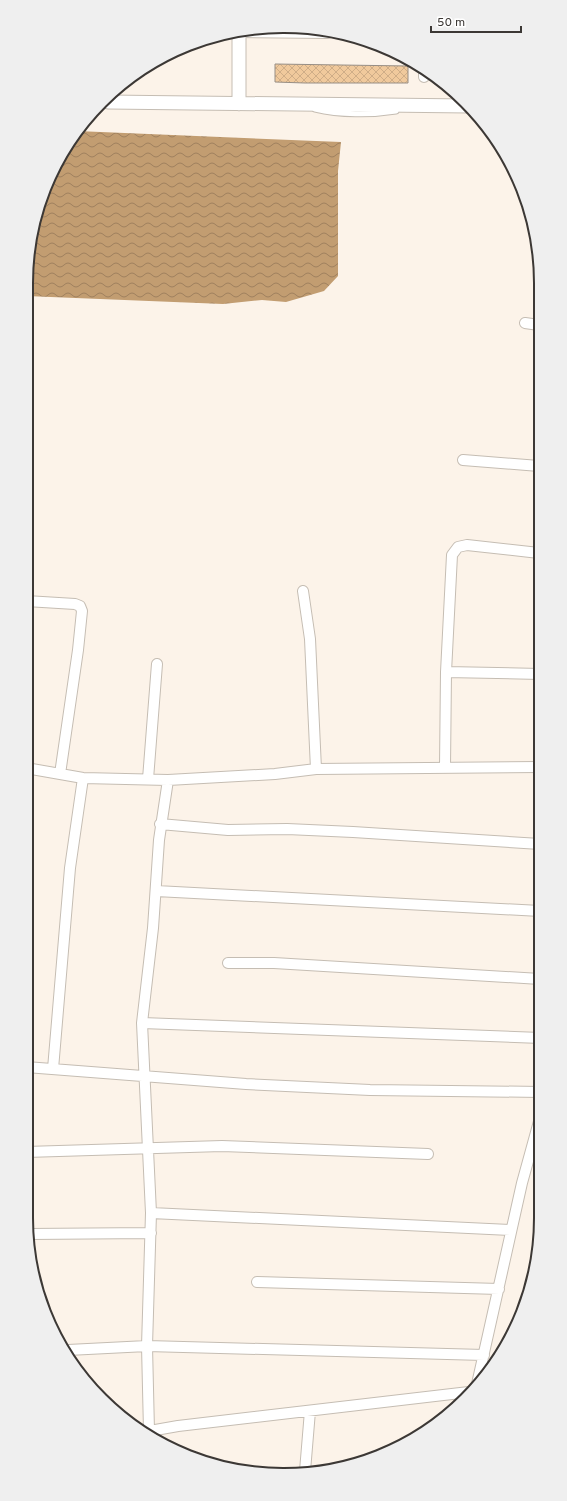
<svg xmlns="http://www.w3.org/2000/svg" width="567" height="1501" viewBox="0 0 567 1501" font-family="Overpass,sans-serif">
  <style>
    .water { fill: url(#water-waves) }
    .building { fill: url(#building-cross-hatch); stroke: #978e85 }
    .lines { fill: none; stroke-linecap: round; stroke-linejoin: round }
    .service-casing { stroke: #c5bdb3; stroke-width: 7 }
    .minor-casing { stroke: #c5bdb3; stroke-width: 12 }
    .tertiary-casing { stroke: #c5bdb3; stroke-width: 15 }
    .service { stroke: #fff; stroke-width: 5 }
    .minor { stroke: #fff; stroke-width: 10 }
    .tertiary { stroke: #fff; stroke-width: 13 }
    .rim { fill: none; stroke: #3c3835; stroke-width: 2 }
  </style>
  <defs>
    <pattern id="water-waves" width="16" height="10" patternUnits="userSpaceOnUse"><rect width="16" height="10" fill="#c29d71"/><path d="M0 5q4-4 8 0t8 0" fill="none" stroke="#9f815e"/></pattern>
    <pattern id="building-cross-hatch" width="8" height="8" patternUnits="userSpaceOnUse"><rect width="8" height="8" fill="#f0c99c"/><path d="M0 0l8 8M0 8l8-8" fill="none" stroke="#cfad87"/></pattern>
  </defs>
  <rect width="100%" height="100%" fill="#fcf3e9"/>
  <path class="water" d="M77,131L341,142L338,171V276L324,291L286,302L262,300L223,304L26,296V283L35,217Z"/>
  <path class="building" d="M275,64L408,66V83H305L275,82Z"/>
  <g class="lines">
    <defs>
      <path id="service" d="M315,109C340,115 371,115 396,111"/>
      <path id="minor" d="M239,32L328,33
        M424,68V77
        M525,323L539,325
        M463,460L539,466
        M303,591L310,639L316,769
        M26,601L75,604L80,606L82,611L78,650L60,774
        M446,672L540,674
        M445,767L446,672L452,555L458,547L467,545L539,553
        M26,768L83,778L168,780L275,774L316,769L540,767
        M148,779L157,664
        M168,780L159,840L153,928L142,1023L151,1213L147,1346L484,1355
        M160,824L228,830L287,829L353,832L540,844
        M156,891L540,911
        M228,963H274L540,979
        M142,1023L541,1038
        M26,1067L246,1084L370,1090L541,1092
        M53,1069L70,868L83,778
        M26,1152L222,1146L428,1154
        M151,1213L511,1230
        M29,1234L151,1233
        M257,1282L499,1289
        M68,1350L147,1346L149,1431
        M477,1384L522,1183L541,1114
        M144,1432L178,1426L469,1392
        M305,1471L310,1411"/>
      <path id="tertiary" d="M108,102L468,106
        M239,104V32"/>
    </defs>
    <use href="#service" class="service-casing"/>
    <use href="#minor" class="minor-casing"/>
    <use href="#tertiary" class="tertiary-casing"/>
    <use href="#service" class="service"/>
    <use href="#minor" class="minor"/>
    <use href="#tertiary" class="tertiary"/>
  </g>
  <path d="M0 0H567V1501H0ZM283 33H284A250 250 0 0 1 534 283V1218A250 250 0 0 1 284 1468H283A250 250 0 0 1 33 1218V283A250 250 0 0 1 283 33Z" fill="#efefef" fill-rule="evenodd"/>
  <path class="rim" d="M283 33H284A250 250 0 0 1 534 283V1218A250 250 0 0 1 284 1468H283A250 250 0 0 1 33 1218V283A250 250 0 0 1 283 33Z"/>
  <path d="M431 26v6h90v-6" fill="none" stroke="#3c3835" stroke-width="2"/>
  <text x="437" y="26" font-size="12" fill="#3c3835" stroke="#ffffff" stroke-width="3" paint-order="stroke">50 m</text>
</svg>
